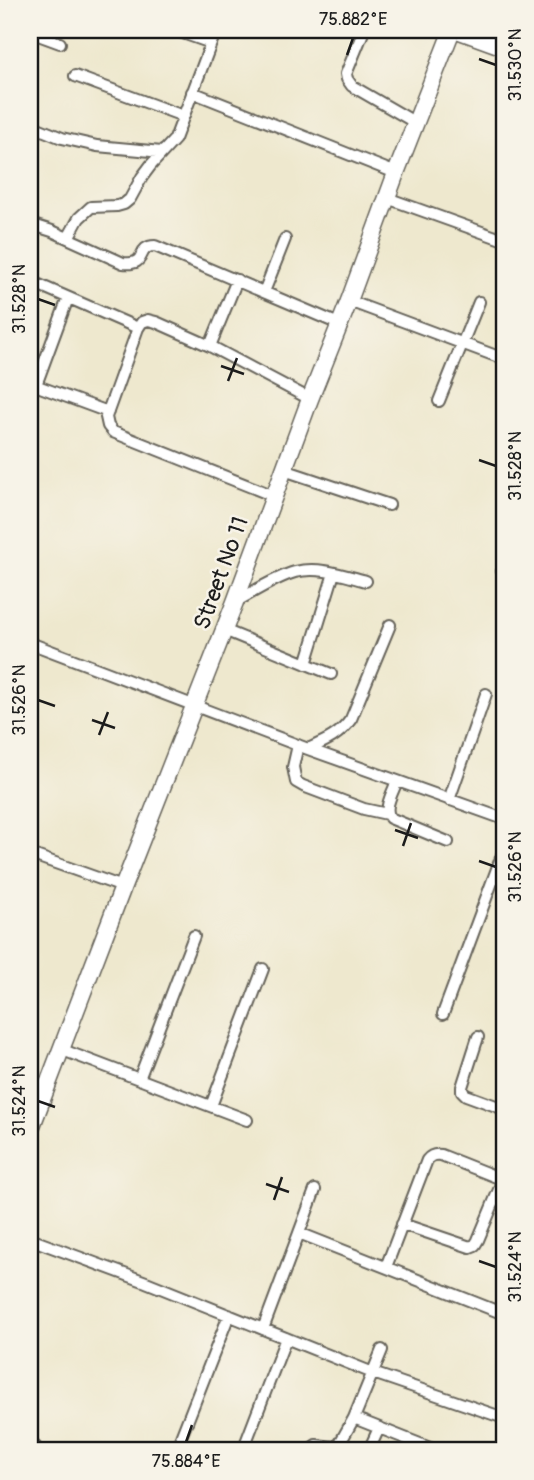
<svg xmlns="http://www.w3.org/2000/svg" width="534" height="1480" viewBox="0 0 534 1480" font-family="Pangolin,sans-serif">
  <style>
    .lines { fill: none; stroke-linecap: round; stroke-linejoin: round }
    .street-casing { stroke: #66635a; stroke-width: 14 }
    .secondary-casing { stroke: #66635a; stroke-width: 19 }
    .street { stroke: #fff; stroke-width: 10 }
    .secondary { stroke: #fff; stroke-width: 16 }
    .ticks { fill: none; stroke: #1c1c1c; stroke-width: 2.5 }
    .labels { text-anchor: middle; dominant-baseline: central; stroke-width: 5; stroke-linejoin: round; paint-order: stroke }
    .street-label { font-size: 23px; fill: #1c1c1c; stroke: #f7f3e8 }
    .neatline { fill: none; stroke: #1c1c1c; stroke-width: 2.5 }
    .ticks-label { font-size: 18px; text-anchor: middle; fill: #1c1c1c }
  </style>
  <rect width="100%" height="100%" fill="#f7f3e8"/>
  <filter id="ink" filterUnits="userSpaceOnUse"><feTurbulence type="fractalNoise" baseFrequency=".0143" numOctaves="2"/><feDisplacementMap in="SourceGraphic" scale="14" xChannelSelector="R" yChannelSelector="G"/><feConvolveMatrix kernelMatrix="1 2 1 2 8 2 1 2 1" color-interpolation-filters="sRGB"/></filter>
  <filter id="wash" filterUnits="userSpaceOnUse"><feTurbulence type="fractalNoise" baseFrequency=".00686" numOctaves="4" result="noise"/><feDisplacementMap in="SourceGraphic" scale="28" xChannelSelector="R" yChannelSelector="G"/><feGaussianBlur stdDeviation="1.57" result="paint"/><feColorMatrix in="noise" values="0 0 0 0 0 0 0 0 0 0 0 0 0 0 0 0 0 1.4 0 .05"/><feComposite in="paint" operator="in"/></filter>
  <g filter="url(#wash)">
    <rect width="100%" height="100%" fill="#eee8ce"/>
  </g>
  <g filter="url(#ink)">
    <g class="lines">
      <defs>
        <path id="street" d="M174,30L211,43
          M364,30L346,74L347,79L352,86L416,123
          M30,32L60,43
          M75,76L183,116
          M192,92L396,173
          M30,125L62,138L97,146L162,152
          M387,198L504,240
          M30,224L52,231L123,263C149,266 135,246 155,246L339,324
          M68,238L79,218L91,207L117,206L124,204L130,199L142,177L151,165L175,139L216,30
          M237,280L210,346L156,322L148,320L142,322L138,328L106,417L108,426L113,432L274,496
          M30,281L138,328
          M264,292L285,239
          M349,301L504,359
          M210,346L310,399
          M32,384L108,412
          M36,385L68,298
          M439,401L479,302
          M284,470L389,505
          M502,571L504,572
          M235,602C254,592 274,578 295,572C319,566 343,575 366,581
          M224,630L331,674
          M30,643L308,749L504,819
          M306,664L334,573
          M298,745L293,767L296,782L303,786L364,809L387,814
          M308,749C326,741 340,735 351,719L390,625
          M397,781C393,792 383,808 390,818L448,842
          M449,800L486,694
          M30,854L123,887
          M443,1014L504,850
          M478,1037L462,1087V1091L466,1095L504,1109
          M60,1049L247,1120
          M139,1079L194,936
          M30,1081L46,1087
          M211,1106L263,969
          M402,1224L470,1247L475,1245L478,1240L503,1180
          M299,1233L315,1190
          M30,1239L146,1282L373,1373L504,1418
          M386,1267L427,1160C431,1155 435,1154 441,1155L504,1180
          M263,1329L299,1233L504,1314
          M354,1418L382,1350
          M30,1444L35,1446
          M176,1450L229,1315
          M243,1450L286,1338
          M309,1450L316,1445L335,1447L340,1443L354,1418L435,1450
          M369,1450L379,1428"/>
        <path id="secondary" d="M457,30L504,47
          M30,1131L123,887L235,602L310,399L349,301L396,173L452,30"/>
      </defs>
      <use href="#street" class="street-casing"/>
      <use href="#secondary" class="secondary-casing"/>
      <use href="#street" class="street"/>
      <use href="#secondary" class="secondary"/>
    </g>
  </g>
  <path class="ticks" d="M347,55L353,38M479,59L496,65M38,299L55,305M221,366L244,374M228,381L237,358M479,460L496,466M38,700L55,706M92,720L115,728M99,735L108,712M395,830L418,838M403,846L411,823M479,861L496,867M38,1101L55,1107M266,1184L289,1192M274,1200L282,1177M479,1261L496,1267M186,1442L192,1425"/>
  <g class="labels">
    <g class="street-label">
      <text transform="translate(221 573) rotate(-70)">Street No 11</text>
    </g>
  </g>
  <rect width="534" height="1480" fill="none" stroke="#f7f3e8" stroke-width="77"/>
  <rect x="38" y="38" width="458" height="1404" class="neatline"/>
  <g class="ticks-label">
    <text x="353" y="25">75.882°E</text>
    <text transform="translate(515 65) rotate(-90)" y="6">31.530°N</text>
    <text transform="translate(19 299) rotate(-90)" y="6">31.528°N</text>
    <text transform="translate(515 466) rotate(-90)" y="6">31.528°N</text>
    <text transform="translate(19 700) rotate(-90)" y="6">31.526°N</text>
    <text transform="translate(515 867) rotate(-90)" y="6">31.526°N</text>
    <text transform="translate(19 1101) rotate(-90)" y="6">31.524°N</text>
    <text transform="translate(515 1267) rotate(-90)" y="6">31.524°N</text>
    <text x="186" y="1467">75.884°E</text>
  </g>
</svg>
